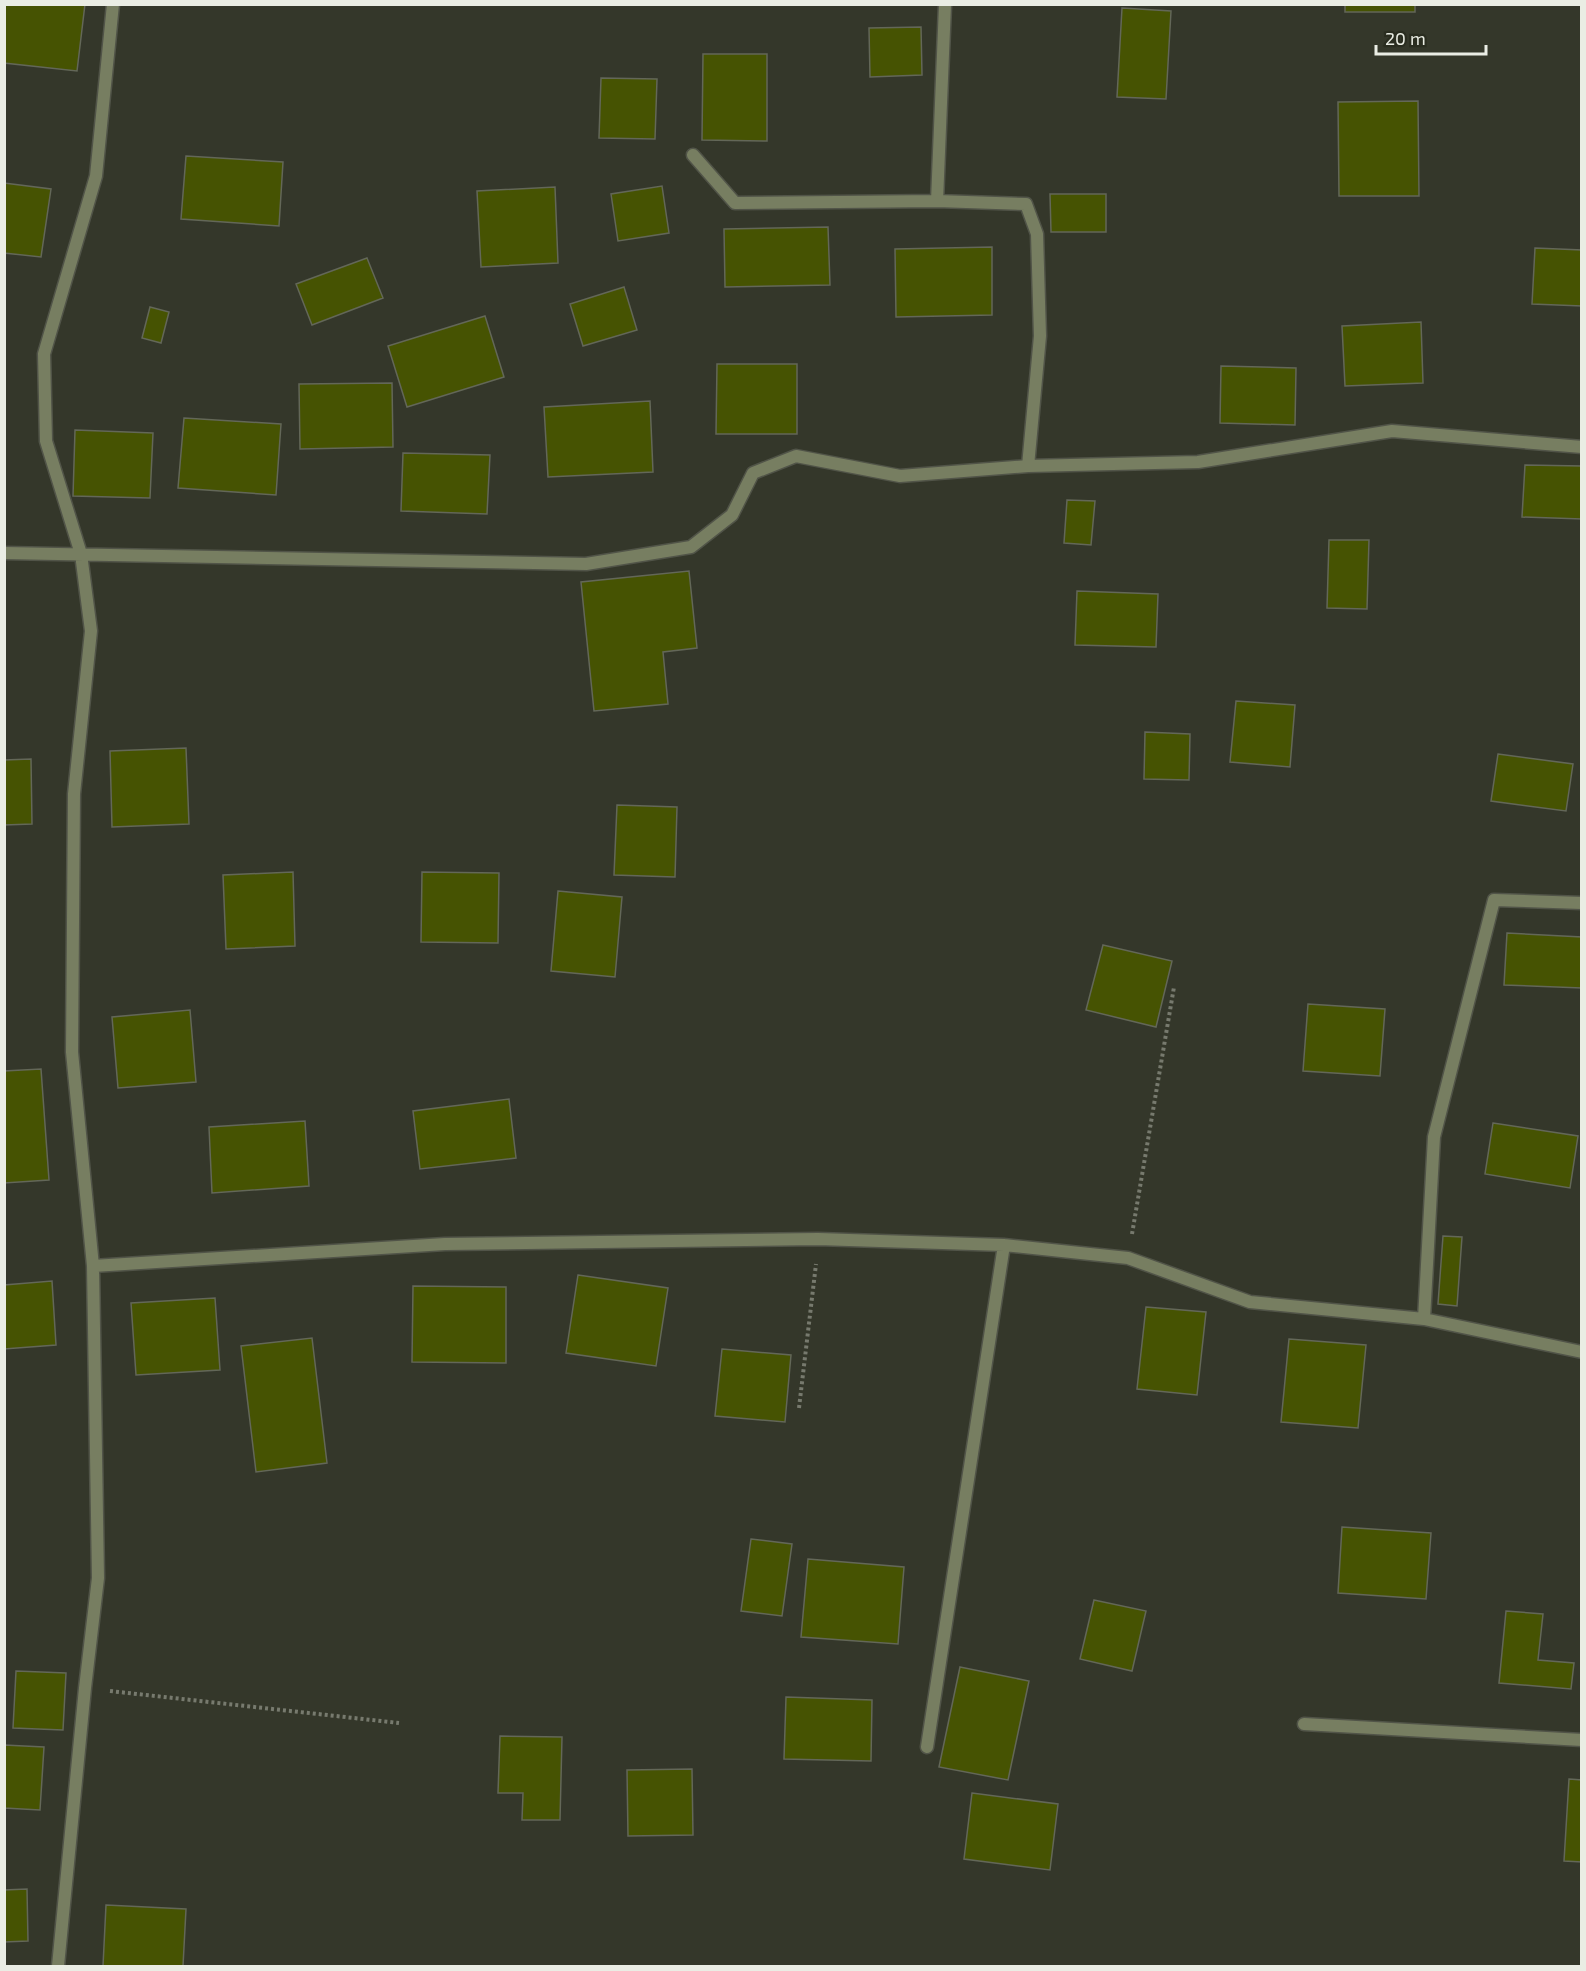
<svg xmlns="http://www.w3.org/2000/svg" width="1586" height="1971" viewBox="0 0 1586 1971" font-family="'Exo 2',sans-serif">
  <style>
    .building { fill: #465302; stroke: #636758; stroke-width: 1.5 }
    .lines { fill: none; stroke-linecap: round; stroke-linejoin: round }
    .street-casing { stroke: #515448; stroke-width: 15 }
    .path { stroke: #777a6e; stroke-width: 4; stroke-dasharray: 3 3; stroke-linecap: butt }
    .street { stroke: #777e61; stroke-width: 12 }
  </style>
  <rect width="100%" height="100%" fill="#34372a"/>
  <path class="building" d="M4,4H85L77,71L4,63Z
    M1345,4H1415V12H1345Z
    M1122,8L1171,11L1166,99L1117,97Z
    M921,27L922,75L870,77L869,28Z
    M703,54H767V141L702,140Z
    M601,78L657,79L655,139L599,138Z
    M1418,101L1419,196H1339L1338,102Z
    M186,156L283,162L279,226L181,219Z
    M4,183L51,189L41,257L4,253Z
    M662,186L669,233L618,241L611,194Z
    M555,187L558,263L481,267L477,191Z
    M1050,194H1106V232H1051Z
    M828,227L830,285L725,287L724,229Z
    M992,247V315L896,317L895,249Z
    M1535,248L1582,250V306L1532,304Z
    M367,258L383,298L312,325L296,284Z
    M624,287L637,330L583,346L570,304Z
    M150,307L169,312L161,343L142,338Z
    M485,316L504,377L407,407L388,346Z
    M1421,322L1423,383L1345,386L1342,326Z
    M717,364H797V434H716Z
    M1221,366L1296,368L1295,425L1220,423Z
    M392,383L393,447L300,449L299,384Z
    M650,401L653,472L548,477L544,407Z
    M184,418L281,424L276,495L178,488Z
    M75,430L153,433L150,498L73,496Z
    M403,453L490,455L487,514L401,511Z
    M1525,465L1582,466V519L1522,517Z
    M1067,500L1095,501L1091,545L1064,543Z
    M1329,540H1369L1367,609L1327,608Z
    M689,571L697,648L663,652L668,704L594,711L581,582Z
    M1077,591L1158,594L1156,647L1075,645Z
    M1236,701L1295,705L1290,767L1230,762Z
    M1145,732L1190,734L1189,780L1144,779Z
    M186,748L189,824L112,827L110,751Z
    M1498,754L1573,764L1566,811L1491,801Z
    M31,759L32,824L4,825V760Z
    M617,805L677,807L675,877L614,875Z
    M293,872L295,946L226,949L223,875Z
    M422,872L499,873L498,943L421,942Z
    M558,891L622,897L615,977L551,971Z
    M1507,933L1582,937V988L1504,985Z
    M1103,945L1172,961L1156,1027L1086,1010Z
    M1308,1004L1385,1009L1380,1076L1303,1071Z
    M190,1010L196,1082L118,1088L112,1017Z
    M41,1069L49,1180L4,1183V1071Z
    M509,1099L516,1158L420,1169L413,1111Z
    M305,1121L309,1186L212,1193L209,1127Z
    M1493,1123L1578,1136L1570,1188L1485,1174Z
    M1443,1236L1462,1237L1457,1306L1438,1304Z
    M578,1275L668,1288L656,1366L566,1353Z
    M52,1281L56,1345L4,1349V1285Z
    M413,1286L506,1287V1363L412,1362Z
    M215,1298L220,1370L136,1375L131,1303Z
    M1146,1307L1206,1312L1197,1395L1137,1389Z
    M312,1338L327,1463L256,1472L241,1346Z
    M1289,1339L1366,1345L1358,1428L1281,1422Z
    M722,1349L791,1355L785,1422L715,1416Z
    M1342,1527L1431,1533L1426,1599L1338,1593Z
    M751,1539L792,1544L782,1616L741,1611Z
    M808,1559L904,1567L898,1644L801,1637Z
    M1094,1600L1146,1611L1132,1671L1080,1659Z
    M1506,1611L1543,1614L1538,1660L1574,1663L1571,1689L1499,1683Z
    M960,1667L1029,1681L1008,1780L939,1767Z
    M16,1671L66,1673L63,1730L13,1728Z
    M786,1697L872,1700L871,1761L784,1759Z
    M500,1736L562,1737L560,1820H522L523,1793H498Z
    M4,1745L44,1747L40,1810L4,1808Z
    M692,1769L693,1835L628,1836L627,1770Z
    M1569,1779L1582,1780V1862L1564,1861Z
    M972,1793L1058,1804L1050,1870L964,1859Z
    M27,1889L28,1941L4,1942V1890Z
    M106,1905L186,1909L183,1966H103Z"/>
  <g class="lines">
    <defs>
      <path id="street" d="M693,155L735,203L937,201L1026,204L1037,234L1040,336L1028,466
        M937,201L945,5
        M4,553L586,564L691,547L732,515L753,473L796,456L900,476L1028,466L1198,462L1392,431L1582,447
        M93,1266L445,1244L818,1239L1004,1245L1128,1258L1250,1302L1424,1319L1582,1352
        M1424,1319L1434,1137L1494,900L1582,903
        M1304,1724L1582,1740
        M927,1747L1004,1245
        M58,1966L85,1688L98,1578L93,1266L72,1052L74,794L91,631L81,554L46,441L44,354L96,176L113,4"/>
    </defs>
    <use href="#street" class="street-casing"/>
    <path class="path" d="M1132,1234L1174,987
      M799,1408L816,1264
      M110,1691L399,1723"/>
    <use href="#street" class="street"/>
  </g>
  <rect width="1586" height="1971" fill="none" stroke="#eaede4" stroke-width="12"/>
  <path d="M1376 45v9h110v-9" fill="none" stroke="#eaede4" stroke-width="3"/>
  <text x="1385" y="45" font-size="18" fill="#eaede4" stroke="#2a2d20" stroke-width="4.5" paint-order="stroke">20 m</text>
</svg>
